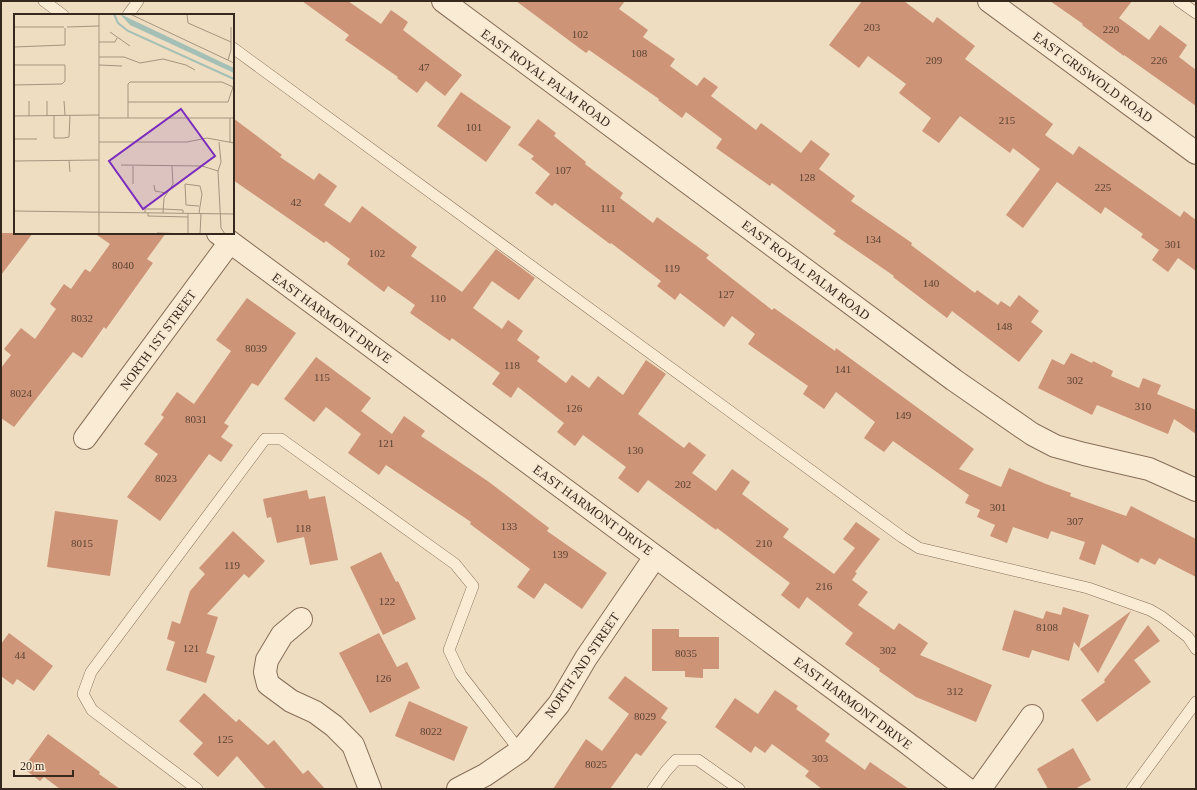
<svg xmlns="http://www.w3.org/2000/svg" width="1197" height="790" viewBox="0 0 1197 790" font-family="'Times New Roman',serif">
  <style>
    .building { fill: #cd9477 }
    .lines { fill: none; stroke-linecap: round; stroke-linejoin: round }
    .service-casing { stroke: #886e59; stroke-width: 12 }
    .minor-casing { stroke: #886e59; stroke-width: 24 }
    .service { stroke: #f9ebd4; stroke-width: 11 }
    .minor { stroke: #f9ebd4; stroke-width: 22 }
    .labels { text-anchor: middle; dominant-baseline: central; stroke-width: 4; stroke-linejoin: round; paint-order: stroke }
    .number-label { font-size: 11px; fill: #5c4334 }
    .street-label { font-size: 13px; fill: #37281d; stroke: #f6e8d1 }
    .inset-river { fill: none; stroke: #a4c0b6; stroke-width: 2 }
    .inset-road { fill: none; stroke: #a5957f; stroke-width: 1 }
    .view { fill: #7b2cbf; fill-opacity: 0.15; stroke: #7b2cbf; stroke-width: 2 }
    .inset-edge { fill: none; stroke: #37281d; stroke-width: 2 }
  </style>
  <rect width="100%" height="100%" fill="#eeddc1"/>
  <path class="building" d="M302,1H348L381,24L391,10L408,22L403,30L462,75L445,96L426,81L417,93L397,78L398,77L345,40L349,35Z
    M516,1H625L619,9L648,30L643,37L675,59L670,66L697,86L704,77L718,87L711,96L756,130L761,123L801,153L811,140L830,154L819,169L855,196L851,201L912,243L911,245L975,293L977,290L998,305L1001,301L1010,307L1019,295L1039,311L1031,322L1043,331L1019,362L952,311L947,318L893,277L894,276L833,234L836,231L772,183L770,186L716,148L722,139L686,112L682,118L658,100L659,99L589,50L586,53Z
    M862,1H904L933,23L937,17L975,46L965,59L1053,124L1045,135L1073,155L1079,146L1180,217L1184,211L1196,220V271L1178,258L1168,272L1152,260L1159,250L1141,237L1143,234L1105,207L1101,214L1057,182L1023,228L1006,215L1040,169L1013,148L1010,153L960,116L939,143L922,131L931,118L899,93L906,84L868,56L859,68L829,45Z
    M1050,1H1132L1119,18L1149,40L1160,25L1187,45L1179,57L1196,70V106L1124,55V56L1082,25L1083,24Z
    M461,92L511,127L486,162L437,126Z
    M233,118L282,155L280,157L314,180L319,173L337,186L324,205L350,223L362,206L417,247L411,256L462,292L496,249L535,278L519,300L492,281L473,308L502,329L508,320L523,331L517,340L540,357L537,361L566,383L572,375L589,388L598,376L623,395L646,360L666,374L638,414L684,448L689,442L706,455L692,473L716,491L732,469L750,482L742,494L789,529L783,537L834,574L855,548L843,539L856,522L880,539L855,572L857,573L852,580L868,592L858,605L894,630L899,623L928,643L920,655L992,685L976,722L916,697L879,671L880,669L845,644L853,633L807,597L799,609L781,595L790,583L717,528L716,530L648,480L638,493L618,478L626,467L583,435L575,446L557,432L564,423L518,387L511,398L492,384L500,373L452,338L450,341L410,313L415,305L388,286L384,292L347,264L350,259L326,241L324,243L233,180Z
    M538,119L556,133L554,136L586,162L585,164L623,193L620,198L653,223L657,217L709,255L706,258L772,310L774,308L835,351L836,348L974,449L959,469L1001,487L1009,468L1046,484L1071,493L1070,496L1126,516L1131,506L1196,539V577L1159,558L1155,565L1141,558L1138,563L1102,544L1095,565L1079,559L1085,542L1051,531L1048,539L1013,527L1007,543L990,536L995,525L977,517L980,510L965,503L969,495L893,441L884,452L864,438L875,422L836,392L824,409L803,394L808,386L748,344L755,334L732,316L724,327L680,293L675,300L657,286L661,281L611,243L610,244L555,203L552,206L535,193L550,174L531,159L534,156L518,145Z
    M1,233H33L1,275Z
    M94,233H166L147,259L153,263L106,329L104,327L82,358L73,352L14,427L1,418V368L11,355L4,349L21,328L35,339L56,309L50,304L64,284L71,289L85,269L90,272L110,244Z
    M247,298L296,333L258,386L252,383L224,423L229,426L221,437L233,445L221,462L209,454L160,521L127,497L158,454L144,444L164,417L161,415L177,392L194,404L231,351L216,340Z
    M1071,353L1092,363L1093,361L1113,371L1111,376L1139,388L1143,378L1161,385L1157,394L1196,410V434L1174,419L1168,434L1097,405L1092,415L1038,388L1052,359L1064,365Z
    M316,357L371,398L361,411L392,434L404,416L425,431L421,436L489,482L549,528L547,531L607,573L582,609L545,583L534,599L517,587L530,569L470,524L471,522L386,465L379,475L348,453L361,434L326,407L314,422L284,399Z
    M307,490L309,499L325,496L338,560L310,565L304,537L277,543L271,517L267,518L263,499Z
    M55,511L118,520L110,576L47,567Z
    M233,531L265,561L249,578L244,574L207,614L218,617L206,653L215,656L206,683L166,670L175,642L167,639L172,621L180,624L190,591L205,574L199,568Z
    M381,552L396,582L398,581L416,619L383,635L350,567Z
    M1063,607L1089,615L1079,648L1074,642L1069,661L1032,650L1029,658L1002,650L1014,610L1043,619L1046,611L1061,615Z
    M1131,611L1098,673L1080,649Z
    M1148,625L1160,641L1134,660L1151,682L1097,722L1081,700L1105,682L1104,680Z
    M652,629H679V637H719V669H703V678L685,677V671H652Z
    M9,633L53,666L34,691L17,679L13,685L1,676V644Z
    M379,633L397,667L407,662L420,688L370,713L339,653Z
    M625,676L668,708L661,718L667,722L641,756L636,753L610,789H553L586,739L602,751L629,714L608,698Z
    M775,690L798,706L796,709L830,734L825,741L865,770L870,762L909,789H822L805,776L809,771L772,744L765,753L755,746L751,753L715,727L735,698L758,714Z
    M204,693L236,722L239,719L268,745L274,740L303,774L308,770L325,789H266L237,756L218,777L193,754L203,743L179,721Z
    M409,701L468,727L454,761L395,736Z
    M48,734L100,772L99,774L120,789H60L44,777L40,781L23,768Z
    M1073,748L1091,780L1075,789H1048L1037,769Z"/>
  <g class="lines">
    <defs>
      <path id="service" d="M44,1L63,15
        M1179,1L1196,13
        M128,15L138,1
        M233,48L902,537L919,548L1088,588L1150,610L1162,617L1188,637L1196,649
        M197,789L92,710L83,694L91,672L265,439H281L455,564L473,586L449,650L461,675L520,751
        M653,789L666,771L676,760H698L739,789
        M1132,789L1196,702"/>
      <path id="minor" d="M443,1L954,380L1032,434L1055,446L1084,454L1149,469L1196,490
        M989,1L1196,153
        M218,233L906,742L967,789
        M85,438L230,242
        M301,619L282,635L267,660L265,672L268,684L291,701L315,712L334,726L353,745L370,789
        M458,789L485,775L520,751L559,704L586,658L655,557
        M980,789L1032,716"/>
    </defs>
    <use href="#service" class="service-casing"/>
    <use href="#minor" class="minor-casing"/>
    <use href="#service" class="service"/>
    <use href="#minor" class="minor"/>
  </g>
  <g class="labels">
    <g class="number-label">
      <text x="872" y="27">203</text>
      <text x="1111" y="29">220</text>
      <text x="580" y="34">102</text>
      <text x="639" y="53">108</text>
      <text x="934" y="60">209</text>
      <text x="1159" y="60">226</text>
      <text x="424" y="67">47</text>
      <text x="1007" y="120">215</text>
      <text x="474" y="127">101</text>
      <text x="563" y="170">107</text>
      <text x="807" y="177">128</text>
      <text x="1103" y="187">225</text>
      <text x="296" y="202">42</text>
      <text x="608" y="208">111</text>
      <text x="873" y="239">134</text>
      <text x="1173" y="244">301</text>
      <text x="377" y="253">102</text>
      <text x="123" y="265">8040</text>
      <text x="672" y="268">119</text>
      <text x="931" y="283">140</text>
      <text x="726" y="294">127</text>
      <text x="438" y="298">110</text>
      <text x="82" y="318">8032</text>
      <text x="1004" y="326">148</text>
      <text x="256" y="348">8039</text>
      <text x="512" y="365">118</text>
      <text x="843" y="369">141</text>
      <text x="322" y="377">115</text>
      <text x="1075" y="380">302</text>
      <text x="21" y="393">8024</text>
      <text x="1143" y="406">310</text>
      <text x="574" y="408">126</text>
      <text x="903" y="415">149</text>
      <text x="196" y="419">8031</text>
      <text x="386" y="443">121</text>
      <text x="635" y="450">130</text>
      <text x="166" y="478">8023</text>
      <text x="683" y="484">202</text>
      <text x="998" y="507">301</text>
      <text x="1075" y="521">307</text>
      <text x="509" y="526">133</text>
      <text x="303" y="528">118</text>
      <text x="82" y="543">8015</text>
      <text x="764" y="543">210</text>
      <text x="560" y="554">139</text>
      <text x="232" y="565">119</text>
      <text x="824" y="586">216</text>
      <text x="387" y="601">122</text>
      <text x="1047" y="627">8108</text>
      <text x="191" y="648">121</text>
      <text x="888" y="650">302</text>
      <text x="686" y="653">8035</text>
      <text x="20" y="655">44</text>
      <text x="383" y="678">126</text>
      <text x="955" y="691">312</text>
      <text x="645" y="716">8029</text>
      <text x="431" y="731">8022</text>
      <text x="225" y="739">125</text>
      <text x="820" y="758">303</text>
      <text x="596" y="764">8025</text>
    </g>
    <g class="street-label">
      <text transform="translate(1093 77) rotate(36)">EAST GRISWOLD ROAD</text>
      <text transform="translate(546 78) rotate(36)">EAST ROYAL PALM ROAD</text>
      <text transform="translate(806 270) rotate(37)">EAST ROYAL PALM ROAD</text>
      <text transform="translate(332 318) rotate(36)">EAST HARMONT DRIVE</text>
      <text transform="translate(158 340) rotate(-54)">NORTH 1ST STREET</text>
      <text transform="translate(593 510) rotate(36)">EAST HARMONT DRIVE</text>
      <text transform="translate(582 665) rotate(-56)">NORTH 2ND STREET</text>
      <text transform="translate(853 703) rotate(37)">EAST HARMONT DRIVE</text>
    </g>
  </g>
  <g transform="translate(14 14)">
    <rect width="220" height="220" fill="#eeddc1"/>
    <path d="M106,0L220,54V59L116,11Z" fill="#a4c0b6"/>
    <path class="inset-river" d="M100,0L104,9L114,17L220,65"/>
    <path class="inset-road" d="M85,0V220M116,0L220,49M173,0L174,9L217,28M0,13H50M53,13L85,12M96,18L116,32M85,28H101L103,24M0,33L51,31V14M85,43H110L126,49L149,45L172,51L181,56M214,46L217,36V13M0,51H51V67L48,70L0,71M85,51L108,52M15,87V102M33,87V102M50,87L51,101M114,88H214L219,73L208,68H116L114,70V104M40,101V124H50L55,123L56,101M0,102L85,101M85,104H220M216,104V129M0,125H23M85,128H173L193,124L220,129M55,146L56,158M0,147L85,146M107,151L188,152L204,157M204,157L207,214L211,220M204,157L207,148L205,128M119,170V152M140,171L141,177L152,179M0,197L220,200M131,199V195H149L169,196V199M134,199V202L174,203M149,199L150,184L159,170L158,152M174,199V220M185,199L188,180L186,172L171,170L172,191L185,192M143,219L174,220M186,220L187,200"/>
    <path class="view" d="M167,95L201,142L129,195L95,147Z"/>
    <rect width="220" height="220" class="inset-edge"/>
  </g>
  <rect width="1197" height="790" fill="none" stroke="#37281d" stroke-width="4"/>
  <path d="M14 770v6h59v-6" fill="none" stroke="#37281d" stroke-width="2"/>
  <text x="20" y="770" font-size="12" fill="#37281d" stroke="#f6e8d1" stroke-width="3" paint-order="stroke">20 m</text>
</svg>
